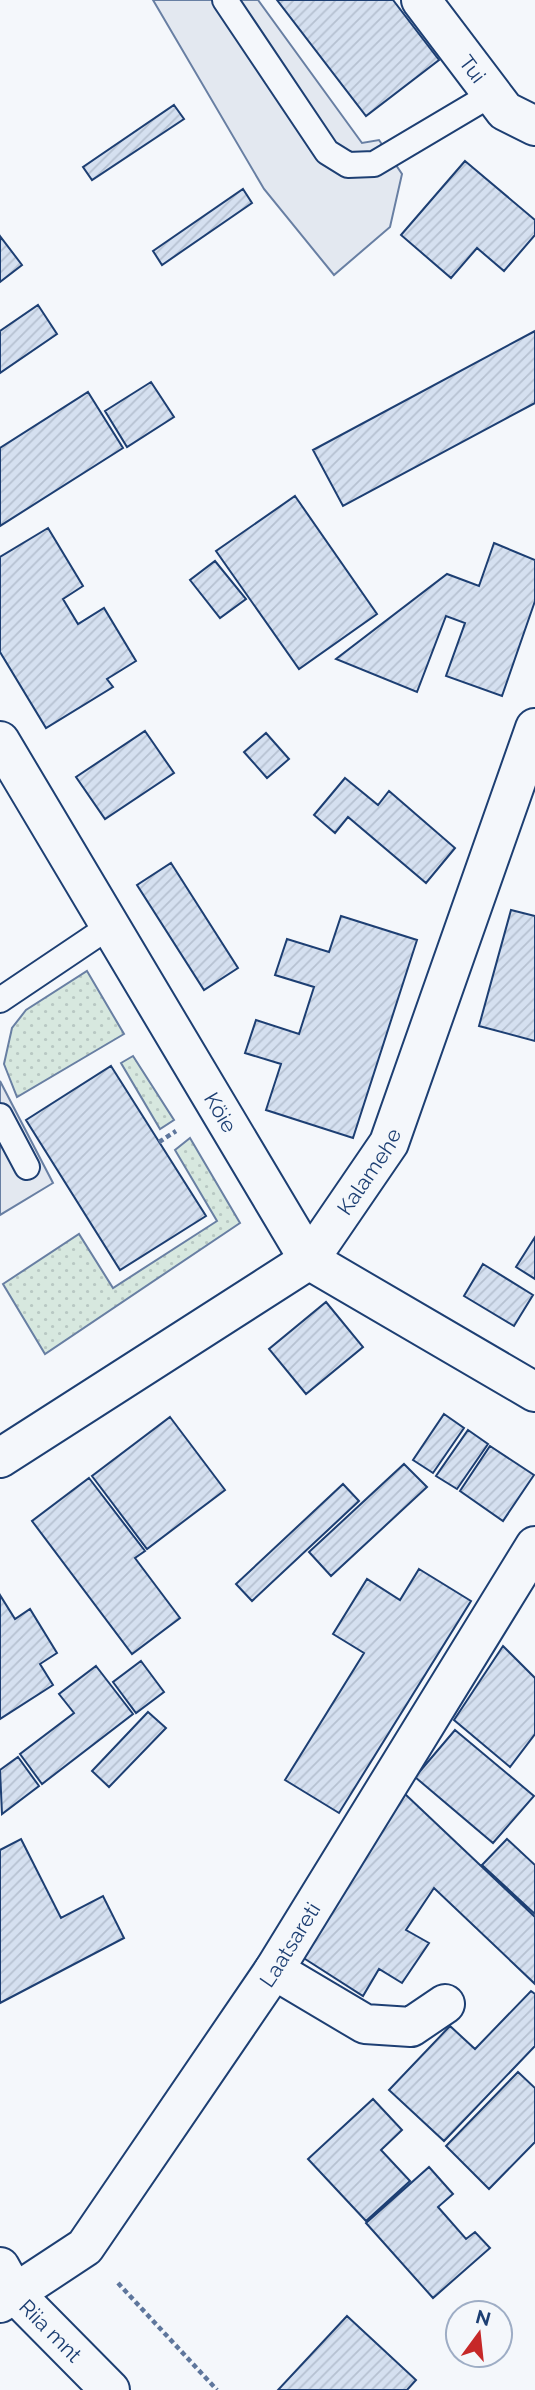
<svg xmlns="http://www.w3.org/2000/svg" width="535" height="2390" viewBox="0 0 535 2390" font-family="Raleway,sans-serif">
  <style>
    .grass { fill: url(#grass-dots); stroke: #687fa3; stroke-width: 2 }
    .parking { fill: #e3e8f0; stroke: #687fa3; stroke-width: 2 }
    .building { fill: url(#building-hatch); stroke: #1d3f73; stroke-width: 2 }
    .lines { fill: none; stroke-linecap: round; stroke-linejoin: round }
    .service-casing { stroke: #1d3f73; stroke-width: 28 }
    .minor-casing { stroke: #1d3f73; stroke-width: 42 }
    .secondary-casing { stroke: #1d3f73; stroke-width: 42 }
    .path { stroke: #5e769c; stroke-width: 4.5; stroke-dasharray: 5 3.5; stroke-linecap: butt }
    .service { stroke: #f4f7fb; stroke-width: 24 }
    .minor { stroke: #f4f7fb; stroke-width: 38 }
    .secondary { stroke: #f4f7fb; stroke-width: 38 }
    .labels { text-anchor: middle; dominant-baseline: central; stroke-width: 5; stroke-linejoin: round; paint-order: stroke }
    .street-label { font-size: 21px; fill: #1d3f73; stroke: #f4f7fb }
  </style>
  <defs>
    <pattern id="grass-dots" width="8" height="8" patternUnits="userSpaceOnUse" patternTransform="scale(1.75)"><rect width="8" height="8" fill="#d7e8df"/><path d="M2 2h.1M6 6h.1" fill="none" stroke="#b8c8c3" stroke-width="1.8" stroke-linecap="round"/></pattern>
    <pattern id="building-hatch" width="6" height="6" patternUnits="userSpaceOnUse" patternTransform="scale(1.75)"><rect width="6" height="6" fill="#d5e0f0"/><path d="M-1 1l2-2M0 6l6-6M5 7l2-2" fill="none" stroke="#b6c1d1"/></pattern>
  </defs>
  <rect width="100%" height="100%" fill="#f4f7fb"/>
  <path class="grass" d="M87,971L124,1034L17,1097L4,1064L12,1028L26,1010Z
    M133,1056L174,1120L160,1129L121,1063Z
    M190,1138L240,1223L45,1354L3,1284L79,1234L113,1288L217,1221L175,1150Z"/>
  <path class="parking" d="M153,0H258L362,143L379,140L402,174L390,227L334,275L264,189Z
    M0,1081L53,1183L0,1215Z"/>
  <path class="building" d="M277,0H393L439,60L366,116Z
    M174,105L184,119L92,180L83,167Z
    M465,161L535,220V235L504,271L477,248L451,278L401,235Z
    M243,189L252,203L162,265L153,251Z
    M0,236L22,265L0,282Z
    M38,305L57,334L0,373V331Z
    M535,331V403L343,506L313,450Z
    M151,382L174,417L127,447L105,411Z
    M88,392L123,448L0,526V448Z
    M295,496L377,614L299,669L216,551Z
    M48,528L83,586L63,599L78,624L104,608L136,661L107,679L113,687L46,728L0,652V557Z
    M494,543L535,560V601L502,696L446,676L465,623L446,616L417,692L336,659L447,574L479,586Z
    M215,561L246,599L220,618L190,580Z
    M145,731L174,773L105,819L76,777Z
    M266,733L289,759L267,778L244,752Z
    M345,778L378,805L389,791L455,848L426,883L348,817L335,833L314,815Z
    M171,863L238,968L204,990L137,885Z
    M511,910L535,916V1041L479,1026Z
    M341,916L417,940L353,1138L266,1110L281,1064L245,1053L256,1020L299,1034L314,987L275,975L287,939L329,952Z
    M111,1066L206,1216L120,1270L26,1120Z
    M535,1237V1279L516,1267Z
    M483,1264L533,1295L514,1326L464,1296Z
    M326,1302L363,1347L306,1394L269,1349Z
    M444,1414L464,1428L433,1473L413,1460Z
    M170,1417L225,1490L147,1549L92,1476Z
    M468,1430L488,1444L457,1489L436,1476Z
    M490,1446L534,1475L503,1521L460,1491Z
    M404,1464L427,1487L331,1576L309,1552Z
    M89,1478L145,1551L135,1558L180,1618L132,1654L32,1521Z
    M343,1484L359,1501L252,1601L236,1584Z
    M419,1569L471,1601L339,1813L285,1780L364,1653L333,1634L367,1579L400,1600Z
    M0,1595L15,1619L30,1609L57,1653L40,1664L53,1685L0,1719Z
    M503,1646L535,1678V1734L510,1767L454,1720Z
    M141,1661L164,1692L136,1713L113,1682Z
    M96,1666L133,1714L42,1784L20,1754L74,1713L59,1694Z
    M148,1712L166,1728L109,1787L92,1771Z
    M455,1730L534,1796L493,1843L415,1777Z
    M18,1757L39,1786L2,1814L0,1770Z
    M405,1794L535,1917V1984L434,1888L406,1930L429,1943L402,1983L379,1969L363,1996L302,1957Z
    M21,1839L61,1918L103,1896L124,1938L0,2003V1850Z
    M507,1839L535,1865V1914L482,1865Z
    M531,1991L535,1994V2046L444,2141L389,2090L450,2026L475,2049Z
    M518,2072L535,2088V2142L489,2189L446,2146Z
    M373,2099L402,2130L381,2150L410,2181L366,2221L308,2159Z
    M429,2167L453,2194L438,2207L466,2239L475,2232L490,2248L433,2298L366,2223Z
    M347,2316L416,2380L407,2390H278Z"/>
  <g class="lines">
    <defs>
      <path id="service" d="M225,0L327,152L348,165L374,164L492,94
        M0,1000L110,926
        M0,1116L27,1167"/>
      <g id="minor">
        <path id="s1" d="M421,0L505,111L535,126"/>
        <path id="s2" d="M0,741L309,1260L535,1392"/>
        <path id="s3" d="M0,1458L309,1260L389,1143L535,728"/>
        <path d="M274,1970L365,2024L411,2027L445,2004"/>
        <path id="s4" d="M0,2303L85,2247L274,1970L535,1546"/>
      </g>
      <g id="secondary">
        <path id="s5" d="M0,2267L15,2294L110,2390"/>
      </g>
    </defs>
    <use href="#service" class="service-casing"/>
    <use href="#minor" class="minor-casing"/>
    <use href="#secondary" class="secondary-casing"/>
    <path class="path" d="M159,1142L176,1131
      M118,2283L217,2390"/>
    <use href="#service" class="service"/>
    <use href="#minor" class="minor"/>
    <use href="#secondary" class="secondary"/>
  </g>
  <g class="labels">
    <g class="street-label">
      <text stroke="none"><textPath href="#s1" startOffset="86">Tui</textPath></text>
      <text stroke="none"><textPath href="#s2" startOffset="432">Köie</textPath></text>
      <text stroke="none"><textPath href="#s3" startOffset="474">Kalamehe</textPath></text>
      <text stroke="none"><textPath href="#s4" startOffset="467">Laatsareti</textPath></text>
      <text stroke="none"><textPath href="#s5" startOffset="82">Riia mnt</textPath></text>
    </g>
  </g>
  <g transform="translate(479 2334) rotate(15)"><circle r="33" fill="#f4f7fb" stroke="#9eadc5" stroke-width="2"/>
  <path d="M0-5L12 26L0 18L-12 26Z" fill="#c62828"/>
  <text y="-10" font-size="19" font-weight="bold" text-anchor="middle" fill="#1d3f73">N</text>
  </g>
</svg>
